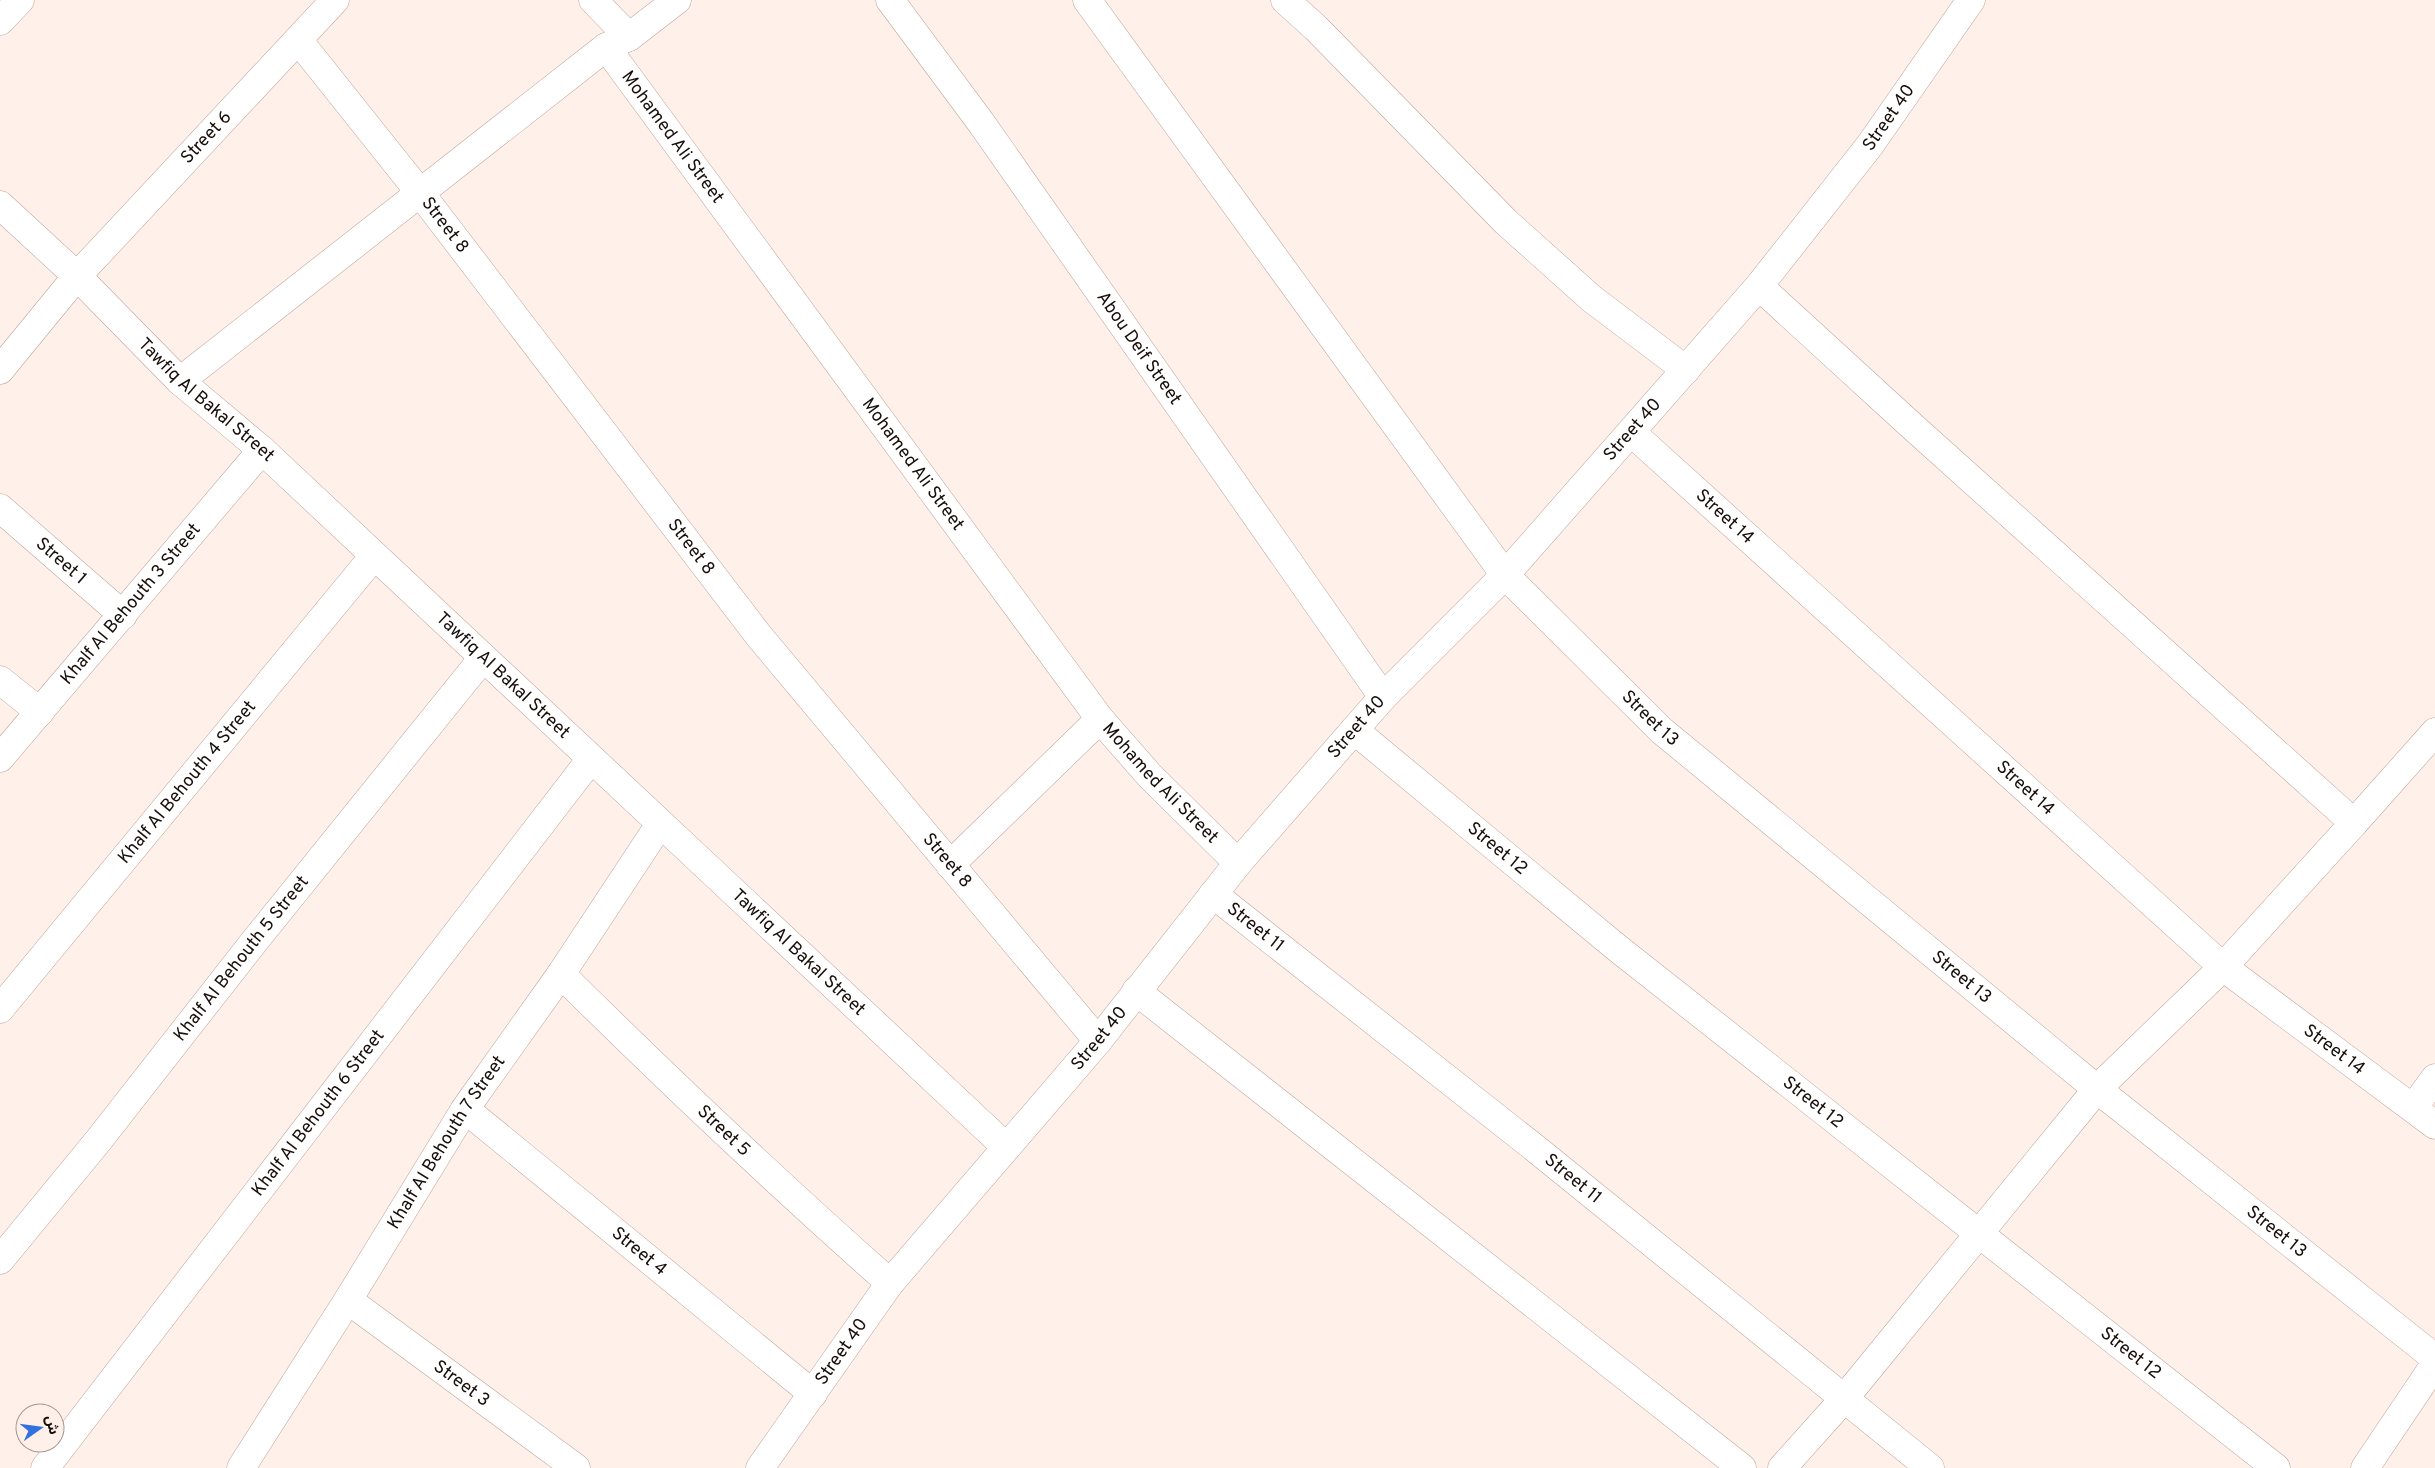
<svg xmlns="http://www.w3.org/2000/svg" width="2435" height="1468" viewBox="0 0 2435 1468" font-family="Overpass,'Noto Sans Arabic',sans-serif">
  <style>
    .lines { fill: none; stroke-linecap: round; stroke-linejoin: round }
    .minor-casing { stroke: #bca599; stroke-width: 29 }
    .minor { stroke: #fff; stroke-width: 28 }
    .labels { text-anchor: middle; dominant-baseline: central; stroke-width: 4; stroke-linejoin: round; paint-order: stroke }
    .street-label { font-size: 18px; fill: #170f0b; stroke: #fff0e9 }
  </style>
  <rect width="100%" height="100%" fill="#fff0e9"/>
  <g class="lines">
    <defs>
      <g id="minor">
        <path d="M593,0L629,37"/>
        <path id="s1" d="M890,0L982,124L1383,697"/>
        <path id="s2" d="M1087,0L1505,575L1662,731L2097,1089L2435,1358"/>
        <path d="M1285,0L1316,28L1506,222L1592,299L1686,370"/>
        <path d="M0,21L20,0"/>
        <path id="s3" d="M299,41L421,194L759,636L1098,1041"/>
        <path id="s4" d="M606,47L1100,719L1150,776L1238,863"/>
        <path id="s5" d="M0,205L77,276L180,381L262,450L1005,1146"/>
        <path d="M1759,286L1913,427L2354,823L2223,967L2097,1089L1843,1400L1782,1468"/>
        <path id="s6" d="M0,370L77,276L335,0"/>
        <path d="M180,381L606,47L629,37L677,0"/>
        <path id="s7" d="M1632,433L2223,967L2435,1125"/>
        <path id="s8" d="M0,508L123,615"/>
        <path d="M0,680L40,712"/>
        <path id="s9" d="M1354,730L1616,947L2276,1468"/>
        <path id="s10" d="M0,758L262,450"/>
        <path d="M2354,823L2435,732"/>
        <path d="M950,865L1100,719"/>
        <path id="s11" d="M1213,894L1536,1149L1930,1468"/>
        <path id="s12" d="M561,974C668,1080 777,1183 890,1283"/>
        <path d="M1136,991L1742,1468"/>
        <path id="s13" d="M0,1009L374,556"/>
        <path d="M2413,1108L2435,1078"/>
        <path id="s14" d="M465,1109L813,1394"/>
        <path id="s15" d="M0,1260L98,1141L257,938L483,658"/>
        <path id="s16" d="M348,1300L576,1468"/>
        <path id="s17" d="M45,1468L591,759"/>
        <path id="s18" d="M241,1468L348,1300L465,1109L561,974L660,824"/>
        <path id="s19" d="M760,1468L890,1283L1098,1041L1238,863L1383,697L1505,575L1759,286L1870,145L1971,0"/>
        <path d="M2365,1468L2435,1364"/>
      </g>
    </defs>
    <use href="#minor" class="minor-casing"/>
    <use href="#minor" class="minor"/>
  </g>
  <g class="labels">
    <g class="street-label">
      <text stroke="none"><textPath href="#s19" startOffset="1762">Street 40</textPath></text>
      <text stroke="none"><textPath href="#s4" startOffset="112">Mohamed Ali Street</textPath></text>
      <text stroke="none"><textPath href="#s6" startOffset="311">Street 6</textPath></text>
      <text stroke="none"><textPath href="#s3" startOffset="235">Street 8</textPath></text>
      <text stroke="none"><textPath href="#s1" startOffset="428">Abou Deif Street</textPath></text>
      <text stroke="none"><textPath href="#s5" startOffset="284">Tawfiq Al Bakal Street</textPath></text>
      <text stroke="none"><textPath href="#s19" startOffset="1358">Street 40</textPath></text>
      <text stroke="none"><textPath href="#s4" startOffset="518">Mohamed Ali Street</textPath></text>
      <text stroke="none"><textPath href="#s7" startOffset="125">Street 14</textPath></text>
      <text stroke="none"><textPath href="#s3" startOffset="640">Street 8</textPath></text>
      <text stroke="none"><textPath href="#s8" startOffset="81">Street 1</textPath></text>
      <text stroke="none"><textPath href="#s10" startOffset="202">Khalf Al Behouth 3 Street</textPath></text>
      <text stroke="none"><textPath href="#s5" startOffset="689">Tawfiq Al Bakal Street</textPath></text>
      <text stroke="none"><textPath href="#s2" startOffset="915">Street 13</textPath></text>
      <text stroke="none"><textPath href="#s19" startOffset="952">Street 40</textPath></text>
      <text stroke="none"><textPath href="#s13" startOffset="294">Khalf Al Behouth 4 Street</textPath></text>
      <text stroke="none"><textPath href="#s4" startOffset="922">Mohamed Ali Street</textPath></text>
      <text stroke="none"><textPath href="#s7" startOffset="530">Street 14</textPath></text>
      <text stroke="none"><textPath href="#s9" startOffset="186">Street 12</textPath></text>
      <text stroke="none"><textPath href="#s3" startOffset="1045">Street 8</textPath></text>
      <text stroke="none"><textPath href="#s11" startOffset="54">Street 11</textPath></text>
      <text stroke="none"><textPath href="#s5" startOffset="1094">Tawfiq Al Bakal Street</textPath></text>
      <text stroke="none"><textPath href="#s15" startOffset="386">Khalf Al Behouth 5 Street</textPath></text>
      <text stroke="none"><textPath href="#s2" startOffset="1320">Street 13</textPath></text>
      <text stroke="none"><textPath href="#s19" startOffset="548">Street 40</textPath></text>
      <text stroke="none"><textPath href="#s7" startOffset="935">Street 14</textPath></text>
      <text stroke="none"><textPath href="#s9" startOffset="591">Street 12</textPath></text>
      <text stroke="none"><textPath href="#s17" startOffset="448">Khalf Al Behouth 6 Street</textPath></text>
      <text stroke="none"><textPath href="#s12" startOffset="226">Street 5</textPath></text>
      <text stroke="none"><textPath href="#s18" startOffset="385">Khalf Al Behouth 7 Street</textPath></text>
      <text stroke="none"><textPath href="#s11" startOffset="459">Street 11</textPath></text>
      <text stroke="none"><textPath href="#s2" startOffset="1725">Street 13</textPath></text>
      <text stroke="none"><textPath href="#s14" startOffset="225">Street 4</textPath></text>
      <text stroke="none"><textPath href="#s19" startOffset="142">Street 40</textPath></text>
      <text stroke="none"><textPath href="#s9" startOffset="996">Street 12</textPath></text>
      <text stroke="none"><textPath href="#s16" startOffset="141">Street 3</textPath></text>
    </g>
  </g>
  <g transform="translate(40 1428) rotate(76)"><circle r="24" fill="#fff0e9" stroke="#a29690"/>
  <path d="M0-4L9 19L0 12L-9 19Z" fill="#3272e0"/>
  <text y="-8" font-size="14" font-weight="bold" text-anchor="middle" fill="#170f0b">ش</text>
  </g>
</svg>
